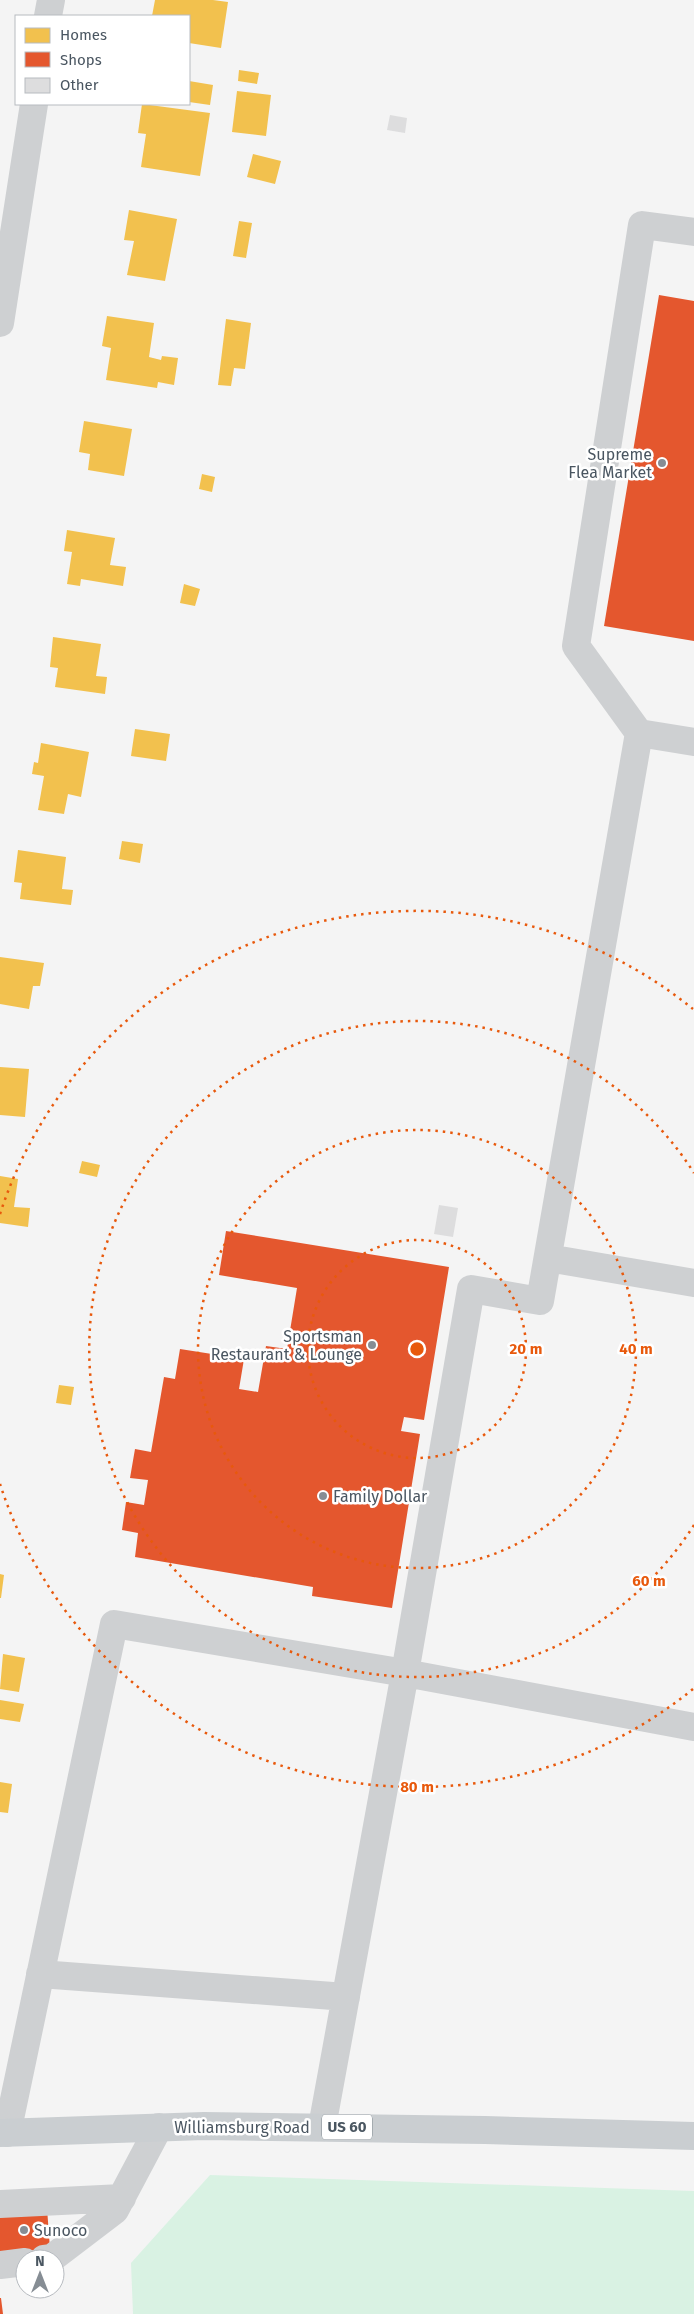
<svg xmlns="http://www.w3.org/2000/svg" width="694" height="2314" viewBox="0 0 694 2314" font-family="'Fira Sans',sans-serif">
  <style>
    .green { fill: #d9f2e3 }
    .homes { fill: #f2c14e }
    .shops { fill: #e4572e }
    .building { fill: #ddddde }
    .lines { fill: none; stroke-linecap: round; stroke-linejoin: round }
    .minor { stroke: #ced0d2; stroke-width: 28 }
    .major { stroke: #caced1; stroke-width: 28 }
    .ring { fill: none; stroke: #e8590c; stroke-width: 2.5; stroke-dasharray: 2.5 5 }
    .poi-dot { fill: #868d94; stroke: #fff; stroke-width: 2 }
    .labels { text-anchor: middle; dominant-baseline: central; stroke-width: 5; stroke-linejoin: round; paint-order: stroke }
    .shield { fill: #fff; stroke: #808990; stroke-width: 1 }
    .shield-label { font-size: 15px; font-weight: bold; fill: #4a5661 }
    .poi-label { font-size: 16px; fill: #4a5661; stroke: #fff; text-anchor: end }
    .street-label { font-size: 16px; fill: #4a5661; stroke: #fff }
    .centre { fill: #e8590c; stroke: #fff; stroke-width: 2.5 }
    .ring-label { font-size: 15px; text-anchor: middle; font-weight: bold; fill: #e8590c; stroke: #fff; stroke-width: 5; stroke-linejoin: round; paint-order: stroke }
  </style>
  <rect width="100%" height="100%" fill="#f4f4f4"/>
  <path class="green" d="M210,2175L694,2191V2314H133L131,2263Z"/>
  <path class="homes" d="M155,0H213L228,2L221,48L189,43V16H152Z
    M239,70L259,73L257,84L238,81Z
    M189,81L213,85L210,105L189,102Z
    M237,91L271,95L266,136L232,132Z
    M142,104L210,113L200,176L141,167L146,134L138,133Z
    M253,154L281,161L275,184L247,177Z
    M129,210L177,219L165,281L127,275L134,241L124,240Z
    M239,221L252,223L246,258L233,256Z
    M107,316L154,323L149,357L161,360L162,356L178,358L174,385L158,382L157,388L106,380L111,348L102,346Z
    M226,319L251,323L245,369L234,368L231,386L218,385Z
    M84,421L132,429L124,476L88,470L90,454L79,452Z
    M202,474L215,477L212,492L199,489Z
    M67,530L115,538L110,565L126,567L123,586L81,579L80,586L67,584L72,552L64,551Z
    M184,584L200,589L195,606L180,603Z
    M53,637L101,644L96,676L107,677L105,694L55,687L58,668L50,667Z
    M135,729L170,734L166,761L131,756Z
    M41,743L89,752L81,797L68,794L64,814L38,810L44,776L32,774L34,762L38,763Z
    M122,841L143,844L140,863L119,859Z
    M18,850L66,857L62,889L73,890L71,905L20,899L22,883L14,882Z
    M0,957L44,963L40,986H33L29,1009L0,1004Z
    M0,1067L29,1069L25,1117L0,1115Z
    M82,1161L100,1165L97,1177L79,1173Z
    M0,1176L18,1179L14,1207L30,1208L28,1227L0,1223Z
    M59,1385L74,1387L71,1405L56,1403Z
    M0,1574L4,1575L1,1598H0Z
    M3,1654L25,1658L19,1692L0,1689Z
    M0,1700L24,1704L20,1722L0,1719Z
    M0,1782L12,1784L8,1813L0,1812Z"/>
  <path class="shops" d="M659,295L694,301V641L604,626Z
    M226,1231L449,1267L424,1420L404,1417L401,1431L420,1434L392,1608L312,1596L313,1587L135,1557L138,1533L122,1530L126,1502L144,1505L148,1480L130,1478L135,1449L151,1452L164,1377L175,1379L180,1349L244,1359L239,1389L258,1392L266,1346L287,1349L297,1288L219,1275Z
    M47,2208L50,2249L0,2253V2212Z
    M0,2298H1L3,2314H0Z"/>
  <path class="building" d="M390,115L407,118L405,133L387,130Z
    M439,1205L458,1208L453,1237L434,1234Z"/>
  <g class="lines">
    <path class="minor" d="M48,16L51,0
      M0,323L34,104
      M639,733L576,646L642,225L694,232
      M548,1258L694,1283
      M40,1974L346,1997
      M322,2127L405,1673L471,1289L540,1301L639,733L694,742
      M7,2133L114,1624L405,1673L694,1727
      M0,2204L122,2198
      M44,2259L52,2258L115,2210L159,2127
      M0,2265L25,2262"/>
    <path class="major" d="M0,2133L204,2126L485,2130L694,2136"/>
  </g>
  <g class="ring">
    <circle cx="417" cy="1349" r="109"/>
    <circle cx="417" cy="1349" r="219"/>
    <path d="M694 1525A328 328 0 1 1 694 1173"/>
    <path d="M693 1689A438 438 0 0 1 0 1484M0 1214A438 438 0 0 1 693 1009"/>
  </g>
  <g class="poi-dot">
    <circle cx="662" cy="463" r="5"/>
    <circle cx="372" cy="1345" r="5"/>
    <circle cx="323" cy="1496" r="5"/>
    <circle cx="24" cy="2230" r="5"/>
  </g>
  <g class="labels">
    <rect class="shield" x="322" y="2114.5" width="50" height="25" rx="4"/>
    <g class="shield-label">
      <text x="347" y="2127">US 60</text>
    </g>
    <g class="poi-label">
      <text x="652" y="454">Supreme<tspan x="652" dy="18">Flea Market</tspan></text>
      <text x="362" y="1336">Sportsman<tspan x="362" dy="18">Restaurant &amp; Lounge</tspan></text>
      <text x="333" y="1496" text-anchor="start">Family Dollar</text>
      <text x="34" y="2230" text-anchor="start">Sunoco</text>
    </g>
    <g class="street-label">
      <text x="242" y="2127">Williamsburg Road</text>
    </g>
  </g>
  <circle cx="417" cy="1349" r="8" class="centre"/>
  <g class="ring-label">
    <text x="526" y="1354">20 m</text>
    <text x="636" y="1354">40 m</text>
    <text x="649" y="1586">60 m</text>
    <text x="417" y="1792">80 m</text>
  </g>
  <rect x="15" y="15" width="175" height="90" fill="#ffffff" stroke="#b7bbc0"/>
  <rect x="25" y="28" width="25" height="15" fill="#f2c14e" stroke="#b7bbc0"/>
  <text x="60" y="40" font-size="15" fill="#4a5661">Homes</text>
  <rect x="25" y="52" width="25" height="15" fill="#e4572e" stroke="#b7bbc0"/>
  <text x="60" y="65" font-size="15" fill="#4a5661">Shops</text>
  <rect x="25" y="78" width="25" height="15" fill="#ddddde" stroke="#b7bbc0"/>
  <text x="60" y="90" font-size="15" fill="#4a5661">Other</text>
  <g transform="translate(40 2274)"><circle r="24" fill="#ffffff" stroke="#b7bbc0"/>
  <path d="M0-4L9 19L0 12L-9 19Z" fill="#868d94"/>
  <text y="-8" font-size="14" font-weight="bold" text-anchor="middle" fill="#4a5661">N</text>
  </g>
</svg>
